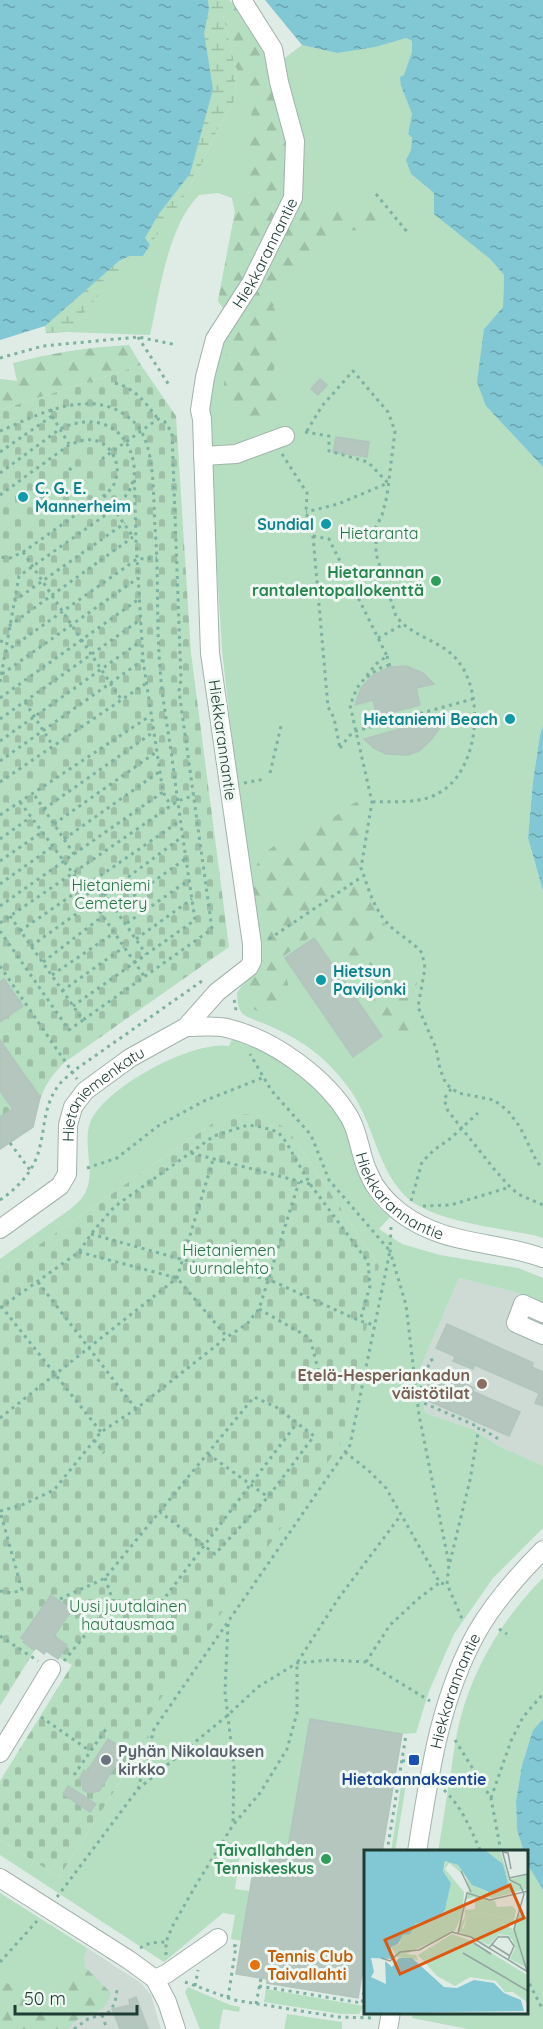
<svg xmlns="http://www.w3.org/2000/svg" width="543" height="2029" viewBox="0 0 543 2029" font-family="Quicksand,sans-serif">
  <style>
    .built { fill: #cddbd4 }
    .green { fill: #b6dec1 }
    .forest { fill: url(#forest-firs) }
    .wetland { fill: url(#wetland-marsh) }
    .cemetery { fill: url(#cemetery-stones) }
    .water { fill: url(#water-ripples) }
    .building { fill: #b4c6be; stroke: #b1c5bd; stroke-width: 1.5 }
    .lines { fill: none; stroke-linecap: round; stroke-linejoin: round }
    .minor-casing { stroke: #a2b3ac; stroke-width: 20 }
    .path { stroke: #7db1a1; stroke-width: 3; stroke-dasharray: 3 4.5; stroke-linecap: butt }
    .minor { stroke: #fff; stroke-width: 18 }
    .culture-dot { fill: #0f9aa8; stroke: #eff8f3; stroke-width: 2 }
    .leisure-dot { fill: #2e9e5b; stroke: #eff8f3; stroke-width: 2 }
    .education-dot { fill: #8d6e63; stroke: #eff8f3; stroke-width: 2 }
    .worship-dot { fill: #6b7280; stroke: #eff8f3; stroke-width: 2 }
    .transit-dot { fill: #1a4fb4; stroke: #eff8f3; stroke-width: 2 }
    .food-dot { fill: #e8710a; stroke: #eff8f3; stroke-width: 2 }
    .labels { text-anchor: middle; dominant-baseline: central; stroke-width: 6; stroke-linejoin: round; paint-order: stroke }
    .street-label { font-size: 16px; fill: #1f3c34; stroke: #eff8f3 }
    .culture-label { font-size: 16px; font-weight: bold; fill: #0d838f; stroke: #eff8f3; text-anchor: start }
    .park-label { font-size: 16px; fill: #277545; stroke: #eff8f3 }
    .leisure-label { font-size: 16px; font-weight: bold; fill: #27864d; stroke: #eff8f3; text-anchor: end }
    .education-label { font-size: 16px; font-weight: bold; fill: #785e54; stroke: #eff8f3; text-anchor: end }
    .worship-label { font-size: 16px; font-weight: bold; fill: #5b616d; stroke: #eff8f3; text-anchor: start }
    .transit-label { font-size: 16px; font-weight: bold; fill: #164399; stroke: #eff8f3 }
    .food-label { font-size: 16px; font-weight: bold; fill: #c56008; stroke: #eff8f3; text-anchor: start }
    .inset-river { fill: none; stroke: #82c7d4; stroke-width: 3 }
    .inset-road { fill: none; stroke: #92a59e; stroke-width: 1.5 }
    .view { fill: #de580e; fill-opacity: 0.15; stroke: #de580e; stroke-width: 3 }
    .inset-edge { fill: none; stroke: #1f3c34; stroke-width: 3 }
  </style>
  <defs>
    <pattern id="forest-firs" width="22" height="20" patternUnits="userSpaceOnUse" patternTransform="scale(1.5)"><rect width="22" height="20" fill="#b6dec1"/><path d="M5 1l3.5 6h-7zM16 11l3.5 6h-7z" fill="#9cbfa6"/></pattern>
    <pattern id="wetland-marsh" width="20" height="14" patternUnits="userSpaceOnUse" patternTransform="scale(1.5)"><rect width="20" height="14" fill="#b6dec1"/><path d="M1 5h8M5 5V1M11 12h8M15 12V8" fill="none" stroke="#9cbfa6"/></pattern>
    <pattern id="cemetery-stones" width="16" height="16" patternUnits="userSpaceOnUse" patternTransform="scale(1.5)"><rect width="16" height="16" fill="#b6dec1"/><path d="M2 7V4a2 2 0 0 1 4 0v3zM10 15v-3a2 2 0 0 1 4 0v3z" fill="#9cbfa6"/></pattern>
    <pattern id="water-ripples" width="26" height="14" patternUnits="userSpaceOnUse" patternTransform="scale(1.5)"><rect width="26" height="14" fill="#82c7d4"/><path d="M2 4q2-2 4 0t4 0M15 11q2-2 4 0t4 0" fill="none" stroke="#6aa3ad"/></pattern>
  </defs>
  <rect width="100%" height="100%" fill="#dfebe5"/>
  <path class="built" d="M459,1278L515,1292L543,1302V1466L497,1445L472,1429L425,1413L419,1371Z
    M87,1948L141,1983L151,1995L161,2029H19L84,1958Z"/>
  <path class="green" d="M406,38L412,41V52L401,86L412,114L408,134L412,138L411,174L434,193L470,242L490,259L504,275L503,307L484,329L486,406L543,467V726L540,735L533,781L528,838L543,891V1238L533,1235C498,1228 443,1222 414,1203C381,1180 376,1134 357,1101C351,1089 341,1078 332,1068C317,1051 293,1036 272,1027C265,1023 249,1019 243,1014C238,1010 237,1000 237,993C248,976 258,978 262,954L236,775L222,650L213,504L214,495L207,413L218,350L236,325L218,301L235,212L232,198L218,193L199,195C167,228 160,291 150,335L68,332L123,265L119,261L130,256H143L162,226L182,200L200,168L218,128L236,98L235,66L273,67L302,45L337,53Z
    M232,1039C274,1054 323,1082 344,1123C356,1145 358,1182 373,1201C378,1207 384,1212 390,1217L379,1229L402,1244L440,1255L518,1268L543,1278V1302L515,1292L459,1278L419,1371L425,1413L472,1429L497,1445L543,1466V1528L493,1578L454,1634L429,1691L416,1733L402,1734L310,1719L287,1853L241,1846L235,1889L250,1891L242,1941L231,1939L235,1915L223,1913L164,1962L0,1855V1840L59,1877L149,1737L139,1729L379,1266L296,1141L216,1121L0,1272V1259C17,1247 35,1234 52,1222C63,1214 77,1206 84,1195C97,1173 82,1146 90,1123C103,1088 193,1040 229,1046Z
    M543,1578V1719L533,1730L522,1765L516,1801L517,1830L524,1852H438C443,1823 447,1794 452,1765C454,1750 456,1735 460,1720C474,1666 504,1617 543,1578Z
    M408,1772L395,1852H391L403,1773Z
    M527,1859L543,1890V2029H468L412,2018L413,2012H526Z
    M0,1893L87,1948L84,1958L85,1967L0,2029Z
    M188,1987L230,2005L240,2007L239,2012L223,2009L219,2029H200L185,1992Z
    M266,1989L364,2006L366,2004V2009L363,2008L359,2014H341L264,2002Z
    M287,2014L342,2022V2029H284Z"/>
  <path class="forest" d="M223,0H229L236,6L273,67L291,157L285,203L310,210L384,208L382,228L333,232L314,246L273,307C291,330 274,346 274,371C274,380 282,392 286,401L279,414L254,435L223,398L227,345L236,325L218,301L235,212L232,198L252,185L246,154L254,95L235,66L223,15Z
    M129,345L141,365L0,410V379L17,381L13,363C51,353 89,347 129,345Z
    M361,801L366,816L359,867C361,888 374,910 386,926L364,947L390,973L408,977L417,981L409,1039L392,1031L321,929L281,958L292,999L276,1019L251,1008L240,988C253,976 259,972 262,954L252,879C253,868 262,855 271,848C290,835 314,829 334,817C343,812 351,802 361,801Z
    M85,1967L111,1993C104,2021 79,2009 69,2029H0V1980L13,1986L49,1993Z"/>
  <path class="wetland" d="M208,0H223V15L235,66L236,98L218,128L200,168L182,200L150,245L145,239L209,9Z
    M119,261L124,265L68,332L46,333L45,326L64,303Z"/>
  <path class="cemetery" d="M141,365L176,416L191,653L229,947L65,1062C43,1083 39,1099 33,1127L0,1149V410Z
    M242,1114H262L285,1128L296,1141L379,1266L344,1439L140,1728L149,1737L59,1877L0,1840V1781L72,1665L47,1651L44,1654L36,1648L0,1706V1272L216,1121Z"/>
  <path class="water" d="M0,0H208L209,9L204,33L213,89L190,174L158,215L145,238L150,245L143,256H130L119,261L45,326L0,340Z
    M265,0H543V467L486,406L477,382L484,329L503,307L504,275L490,259L434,214V193L411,174L406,160L411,150L412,138L408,134L412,114L401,86L400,77L404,75L412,52V41L406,38L375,47L337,53L302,45Z
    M543,726V891L528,838L533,781L540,735Z
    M543,1719V1890L528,1865L526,1852H524L517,1830L516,1801L522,1765L533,1730Z"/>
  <path class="building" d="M320,379L327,385L318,395L311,389Z
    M336,437L369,442L367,457L333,452Z
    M406,666L423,673L434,684L416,688L420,705L377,716L373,700L355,705L361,688L373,675L390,667Z
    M442,717L439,729L431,740L419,751L408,755L386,754L374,748L364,739Z
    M314,938L382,1036L353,1057L285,958Z
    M4,979L23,1006L0,1022V982Z
    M0,1040L40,1097L33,1127L0,1149V1117L13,1109L0,1091Z
    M447,1324L533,1363L532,1367L543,1372V1395L436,1348Z
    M455,1357L475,1365L473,1369L453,1361Z
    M433,1374L520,1412L509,1436L422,1398Z
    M454,1379L474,1388L473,1391L452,1382Z
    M539,1394L543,1395V1406L535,1403Z
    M51,1595L72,1610L54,1636L67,1645L58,1659L46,1651L44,1654L36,1648L34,1650L23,1642L25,1640L21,1638Z
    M310,1719L402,1734L382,1852H366V1951L358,1998L267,1983V1979L236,1974L254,1866L268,1868L270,1857L286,1860Z
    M108,1739L125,1750L99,1791L89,1793L83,1790L82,1781L79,1779L84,1770L87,1772Z
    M68,1786L96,1804L90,1812L63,1794Z
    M136,1997L148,2029H120L112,2009L130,2005L129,2000Z"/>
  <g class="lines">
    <defs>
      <g id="minor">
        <path d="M203,456L236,454L285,436"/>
        <path id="s1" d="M186,1027C199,1027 214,1025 227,1028C273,1039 326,1077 350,1118C360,1136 360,1157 369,1174C375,1189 388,1203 401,1213C445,1246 494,1240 543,1258"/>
        <path id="s2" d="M0,1229L60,1186L67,1174L68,1125L73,1107L85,1091L130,1058L186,1027L217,992L249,967L252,961V944L210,653L202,419L200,410L205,377L215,339L251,283L293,198L295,141L279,82L273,49L242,0"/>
        <path d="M543,1313L523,1304L516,1323L543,1335"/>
        <path d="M0,1753L51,1669"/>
        <path id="s3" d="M417,1852C429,1777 439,1700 477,1632C494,1602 518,1575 543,1550"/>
        <path d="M0,1878L129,1960L155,1979L167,2002L176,2029"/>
        <path d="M155,1979L166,1974L218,1938"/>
        <path d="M388,2029L391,2012"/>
      </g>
    </defs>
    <use href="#minor" class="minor-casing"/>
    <path class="path" d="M376,194L408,233
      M138,337L169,385
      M0,358L43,346L138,337L177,345
      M115,383C136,389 145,402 158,419
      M51,409L52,416L69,444
      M0,431C42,413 95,384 135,423C156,444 153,499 155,528C159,574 156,622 160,668C162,698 168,729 172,758C179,812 187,866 195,920L73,1006
      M307,431L322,406L353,371L388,412L395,431L387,496L382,515L376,527V554L396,616C411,637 442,640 458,661C486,696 479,775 435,795C417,804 392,801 372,802
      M305,432L329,436V451L368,462L388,483L338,504L306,512
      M0,452L52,416
      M282,454L307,493L306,512L313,536L328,707L334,718L340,748
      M69,470L75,466
      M0,473L60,429C95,412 128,426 134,465L136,540L143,660L163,792L171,806
      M80,486L86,481
      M0,495L69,445C84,439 96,436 108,448C118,458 120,474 113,486C105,497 91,505 80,512C61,525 42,539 23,552L10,558L0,557
      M104,495L134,538
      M313,536L329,539L387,656L376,664L357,688L350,705L372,802L361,868C368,887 374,910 389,925C399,935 413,942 422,953L425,968L418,1007L436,1048L440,1069L446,1084L458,1093L494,1100L508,1111L520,1127L537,1162L543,1168
      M23,552L121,699
      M14,601L125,523
      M9,626L133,537
      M378,638L402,625
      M0,641L6,642
      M5,652L137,559L157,558
      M387,656L390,667
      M2,674L138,578
      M367,677L378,669L389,665
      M0,682L19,576L114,509L129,492L133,481
      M0,698L139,599
      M25,702L53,746
      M0,719L140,620
      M0,741L141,641
      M340,748L349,736L356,731L473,699
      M0,761L143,660
      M270,773L281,726
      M0,782L145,684
      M244,783L265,779
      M20,802L83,887L144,976
      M44,809L152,733
      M0,815L150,716
      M54,824L155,753
      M0,839L31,817
      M64,839L159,772
      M74,854L163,792
      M0,861L42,832
      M93,880L115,909L146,954
      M0,884L52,847
      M104,895L182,837
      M0,906L74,854L33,793
      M115,909L185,859
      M10,916L83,1020L212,929L179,691L181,680L172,433L165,422L158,419L99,461
      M0,923L178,801L195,795
      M127,923L189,880
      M0,931L69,1030L83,1020
      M20,931L180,821
      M136,939L192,899
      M269,939L366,874
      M31,946L93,902
      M43,962L103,916
      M0,966L77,1079
      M52,975L114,933
      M62,991L124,947
      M234,1000L236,1007L235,1014
      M451,1089L444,1099L448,1111L494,1169L510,1187L518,1194L543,1205
      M10,1143L30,1170
      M191,1153L310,1184
      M87,1168L117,1158L158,1126L204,1101L262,1078
      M0,1200C19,1187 35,1170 40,1146C45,1126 44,1108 56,1089C60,1082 67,1077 72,1072L202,981
      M411,1201L422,1162L434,1150L451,1138L478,1113
      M423,1206L451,1205L510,1187
      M391,1227L390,1251L406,1305L419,1415L449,1564L447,1584L463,1621
      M91,1234L184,1260L270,1280L360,1321L374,1325
      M79,1252L177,1278L227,1337
      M38,1282L136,1409
      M1,1306L101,1432
      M0,1308L79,1252L91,1234L114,1207L214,1136L248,1125L262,1127L278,1132L286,1142L310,1184L368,1262L370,1286L360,1321
      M259,1309L310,1338L320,1377
      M433,1359L430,1361L417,1400L479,1427
      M0,1418L177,1278L213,1160
      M94,1440L104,1453
      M345,1452L369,1471L386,1488L440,1583L447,1584
      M208,1454L268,1497
      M0,1511L22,1505L54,1490L101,1432L136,1409L227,1337L247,1324L259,1309L299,1182
      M450,1562L470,1480L479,1427L500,1440
      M105,1578L113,1601
      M0,1591L12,1593L22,1590L0,1511
      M60,1599C75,1591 90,1586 105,1578L254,1397L276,1407L314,1436L268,1497L215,1554L160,1512
      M228,1624L225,1692L234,1767L233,1824
      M499,1629L507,1634
      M0,1636L38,1661
      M64,1661L113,1601H155L160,1604L297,1423
      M366,1662L390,1625L418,1599L439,1583
      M41,1717L90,1751
      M455,1740L491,1798L501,1852
      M402,1761L414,1760
      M74,1775L106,1729
      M138,1789L154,1729L350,1445L390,1251L329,1180L311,1135L271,1090L250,1054
      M444,1790C462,1807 471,1830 481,1852
      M491,1798L511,1741L523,1717L543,1694
      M387,1852L406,1735
      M57,1897L138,1789L228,1715L258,1687L297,1663L330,1660L366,1662L430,1701
      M140,1948L150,1943L166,1942
      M166,1955V1942L172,1927L196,1885L233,1825L260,1793L287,1749L297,1713V1663L338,1599L401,1515
      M0,1962L37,1921
      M526,1977L543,2010
      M185,1982L234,2000L338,2017L375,2018
      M195,1986L198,1970
      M259,1986L362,2003L366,1981
      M228,1998L236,1946L232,1945
      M256,2004L261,1978
      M102,2015L107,2029
      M74,2029L88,2019L109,2012L115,2003L117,1990"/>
    <use href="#minor" class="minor"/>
  </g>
  <g class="culture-dot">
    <circle cx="23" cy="497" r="6"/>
    <circle cx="326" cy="524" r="6"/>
    <circle cx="510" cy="719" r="6"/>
    <circle cx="321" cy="980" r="6"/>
  </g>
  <g class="leisure-dot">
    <circle cx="436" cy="581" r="6"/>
    <circle cx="326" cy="1859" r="6"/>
  </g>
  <circle class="education-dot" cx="482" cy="1384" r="6"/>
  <circle class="worship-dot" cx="106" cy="1760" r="6"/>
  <rect class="transit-dot" x="408" y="1754" width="12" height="12" rx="3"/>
  <circle class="food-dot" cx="255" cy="1965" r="6"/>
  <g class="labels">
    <g class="street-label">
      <text stroke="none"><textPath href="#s2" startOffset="1116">Hiekkarannantie</textPath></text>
      <text transform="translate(223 740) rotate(82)">Hiekkarannantie</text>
      <text stroke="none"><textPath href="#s2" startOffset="183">Hietaniemenkatu</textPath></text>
      <text stroke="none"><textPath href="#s1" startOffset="294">Hiekkarannantie</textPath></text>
      <text stroke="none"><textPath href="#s3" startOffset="166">Hiekkarannantie</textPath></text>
    </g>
    <g class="culture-label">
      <text x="35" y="488">C. G. E.<tspan x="35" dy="18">Mannerheim</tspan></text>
      <text x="314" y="524" text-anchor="end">Sundial</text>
      <text x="498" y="719" text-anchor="end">Hietaniemi Beach</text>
      <text x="333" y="971">Hietsun<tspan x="333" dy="18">Paviljonki</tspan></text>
    </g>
    <g class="park-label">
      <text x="379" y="533">Hietaranta</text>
      <text x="111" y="885">Hietaniemi<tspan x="111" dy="18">Cemetery</tspan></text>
      <text x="229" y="1250">Hietaniemen<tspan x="229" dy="18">uurnalehto</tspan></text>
      <text x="128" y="1606">Uusi juutalainen<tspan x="128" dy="18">hautausmaa</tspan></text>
    </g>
    <g class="leisure-label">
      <text x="424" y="572">Hietarannan<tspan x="424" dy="18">rantalentopallokenttä</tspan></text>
      <text x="314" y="1850">Taivallahden<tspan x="314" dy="18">Tenniskeskus</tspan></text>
    </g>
    <g class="education-label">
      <text x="470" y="1375">Etelä-Hesperiankadun<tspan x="470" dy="18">väistötilat</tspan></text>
    </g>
    <g class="worship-label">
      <text x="118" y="1751">Pyhän Nikolauksen<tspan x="118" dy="18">kirkko</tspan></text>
    </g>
    <g class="transit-label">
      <text x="414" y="1779">Hietakannaksentie</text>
    </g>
    <g class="food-label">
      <text x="267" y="1956">Tennis Club<tspan x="267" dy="18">Taivallahti</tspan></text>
    </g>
  </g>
  <g transform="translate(364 1850)">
    <rect width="164" height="164" fill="#dfebe5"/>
    <path d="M121,0H136L146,33L147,29L163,25V39L150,42L147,34L148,43L129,48L101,43L105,41L102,27L85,13L81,19L100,42L98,65L91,81L42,104L52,105L54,110L33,107L27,97L35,94L39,85L51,74L81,60L87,33L79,21L82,11L94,15L108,35L123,42L143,33L139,14ZM104,44L131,51L133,57L148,56L152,60L149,75V69L115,63L103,66L98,78L125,96L93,81L101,66L100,52L102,60L111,59V47L100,50ZM154,64L163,67V118L146,109L151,98L148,89L133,85L147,86Z" fill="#b6dec1"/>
    <path d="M115,63L149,69V75L136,74L148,78L150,86L135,84L125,95L99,80L103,66ZM88,84L108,91L163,125V152L149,142H141L132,131L106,127L91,136L73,126L54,105Z" fill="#b6dec1"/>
    <path d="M0,0H121L139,14L144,34L127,43L108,35L94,15L81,11L79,21L87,33L81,60L73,68L51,74L46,84L39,85L34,94L27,97L28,109L7,108L10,122L7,127L22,134L21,111L28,117L35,108H48L80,137L93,138L110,130L130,133L140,143L157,150L160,161L0,163Z" fill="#82c7d4"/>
    <path class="inset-river" d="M96,0L112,17V24L106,27"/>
    <path class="inset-road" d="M138,0L146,30L156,35L160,44L150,79L163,121M139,2L144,3L147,19M97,21L107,42M145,28L164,24M94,84L103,43L126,50L164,41M110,93L127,104M127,94L146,106M125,98L134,87H144L150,96L144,110M99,103L164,141M17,108L26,111L36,102L55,100L88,82L107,87L164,122"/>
    <path class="view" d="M146,35L160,68L36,124L21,90Z"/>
    <rect width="164" height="164" class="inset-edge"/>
  </g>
  <path d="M15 2005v9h122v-9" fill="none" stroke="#1f3c34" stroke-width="3"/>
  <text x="24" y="2005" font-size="18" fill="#1f3c34" stroke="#eff8f3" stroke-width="4.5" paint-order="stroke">50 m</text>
</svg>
